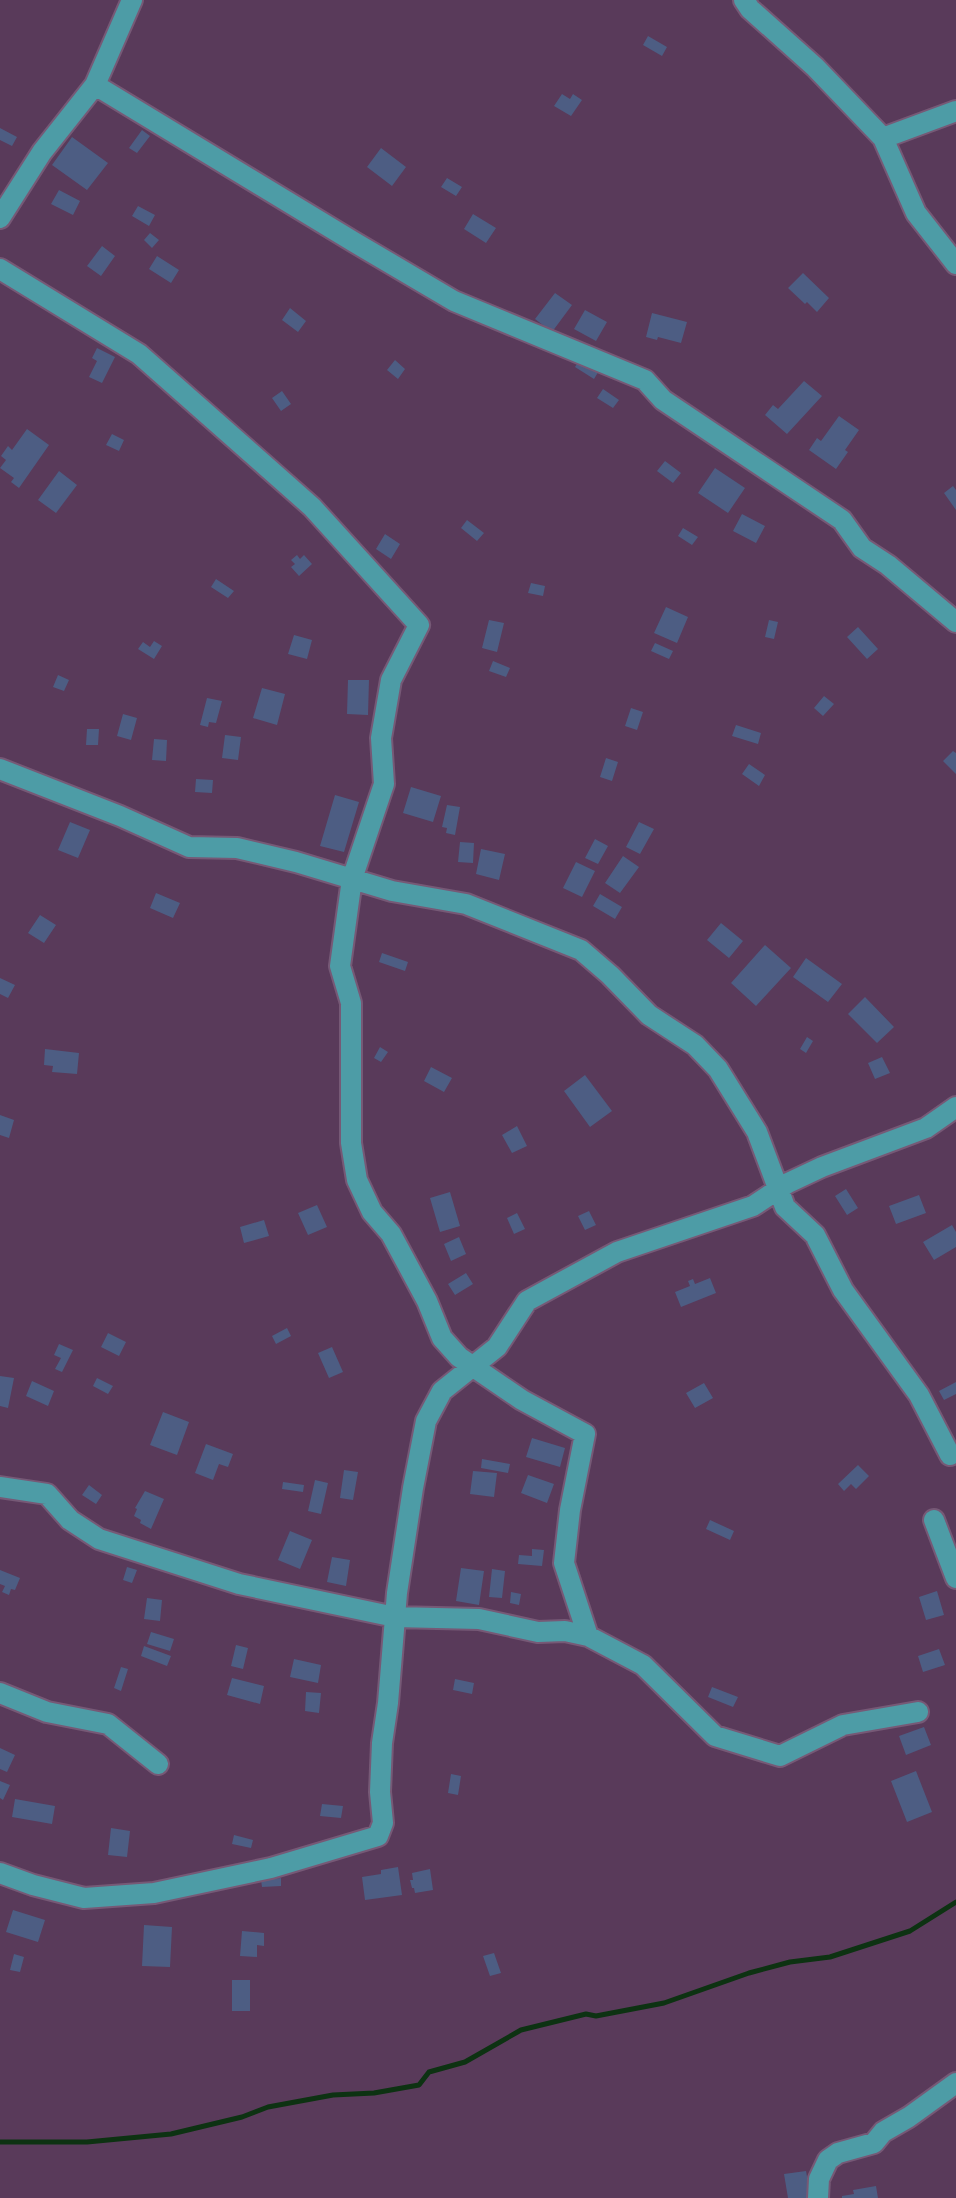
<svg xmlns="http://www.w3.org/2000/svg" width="956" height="2198" viewBox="0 0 956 2198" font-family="'IBM Plex Serif',serif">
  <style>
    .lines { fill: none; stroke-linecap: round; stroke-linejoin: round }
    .stream { stroke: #0d3212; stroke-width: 5 }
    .building { fill: #4d5d83 }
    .minor-casing { stroke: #765976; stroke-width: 24 }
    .minor { stroke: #4d9ca6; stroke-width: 20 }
  </style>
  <rect width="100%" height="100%" fill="#593a5a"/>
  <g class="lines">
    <path class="stream" d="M0,2142H87L171,2134L242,2117L268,2107L333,2095L374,2093L419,2085L429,2072L465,2062L521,2030L586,2014L596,2016L664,2003L749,1973L790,1962L830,1957L910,1931L956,1902"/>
  </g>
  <path class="building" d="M648,36L667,47L662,56L643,45Z
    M562,94L570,99L573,94L582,100L571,116L554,106Z
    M0,128L17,137L12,146L0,140Z
    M142,130L150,136L137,153L129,148Z
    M72,137L108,163L87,190L52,165Z
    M381,148L406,167L392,186L367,167Z
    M447,178L462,187L456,196L441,187Z
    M59,190L80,201L73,215L51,204Z
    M138,206L155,215L149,226L132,216Z
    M473,214L496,228L486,243L464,229Z
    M150,233L159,240L152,248L144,240Z
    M102,246L115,256L101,276L87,266Z
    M157,256L179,270L171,283L149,269Z
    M803,273L829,298L817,312L807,302L805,304L788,288Z
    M555,293L572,305L552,332L535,319Z
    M290,308L306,321L298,332L282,320Z
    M585,310L607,322L596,341L574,329Z
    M652,313L687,322L681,343L658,337L657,340L646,337Z
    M97,348L115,357L102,383L89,377L97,361L92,358Z
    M581,357L600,369L594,379L575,367Z
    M395,360L405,369L398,379L387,370Z
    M804,381L822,396L787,434L765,415L773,405L778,409Z
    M603,389L619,400L613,408L597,398Z
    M282,391L291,404L281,411L272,398Z
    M839,416L859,430L845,450L848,452L836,469L809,450L817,438L821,441Z
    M27,429L49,445L19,488L11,482L14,478L0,468L6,460L1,456L8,446L12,450Z
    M112,434L124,440L119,451L106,445Z
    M665,461L681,473L673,483L657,471Z
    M715,468L745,488L728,513L698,493Z
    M59,471L77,485L56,513L38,500Z
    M953,486L956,490V510L944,493Z
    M742,514L765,526L756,543L733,531Z
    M467,520L484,533L477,541L461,528Z
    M683,528L698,537L692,545L678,536Z
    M385,534L400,544L391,559L376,549Z
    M297,555L300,559L304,555L312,564L299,576L291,567L295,564L291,560Z
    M216,579L234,591L228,598L211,587Z
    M531,583L545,586L543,596L528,593Z
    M666,607L688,617L677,643L654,633Z
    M489,620L504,623L497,652L482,648Z
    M769,620L778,622L774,639L765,637Z
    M858,627L878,649L867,659L847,637Z
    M294,635L312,640L307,659L288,654Z
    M154,641L162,646L154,659L138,649L143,642L150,647Z
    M655,643L673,651L669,659L651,651Z
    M493,661L510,668L506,677L489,671Z
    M58,675L69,680L64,691L53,687Z
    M348,680H369L368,715L347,714Z
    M262,688L285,694L277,725L253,718Z
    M824,696L834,704L823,716L814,708Z
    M207,698L222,701L216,723L209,722L208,727L200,725Z
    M631,708L643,712L637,730L625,726Z
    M123,714L137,718L131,740L117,736Z
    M736,725L761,733L758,744L732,736Z
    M87,729H99L98,745H86Z
    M225,735L241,737L238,760L222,758Z
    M154,739L167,740L166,761L152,760Z
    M953,751L956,753V774L943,761Z
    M606,758L618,762L612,781L600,777Z
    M749,764L765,775L759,786L742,774Z
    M196,779L213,780L212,793L195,792Z
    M411,787L441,796L433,822L403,813Z
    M335,795L359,802L344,852L320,846Z
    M447,805L460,807L455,835L446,833L447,828L442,827Z
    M70,822L90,830L78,858L58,850Z
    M639,822L654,829L640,854L626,847Z
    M595,839L608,846L598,864L585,858Z
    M460,842L474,843L473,863L458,862Z
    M481,849L505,854L499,880L476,874Z
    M623,856L639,867L620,893L605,883Z
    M576,862L595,871L582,897L563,888Z
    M156,893L180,903L173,918L150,908Z
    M600,894L622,907L615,919L593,906Z
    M40,915L56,925L44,943L28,933Z
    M721,923L743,941L729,958L707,940Z
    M765,945L791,968L756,1006L731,983Z
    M382,953L408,962L405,971L379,962Z
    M806,958L842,984L828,1002L793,977Z
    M0,978L15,985L8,998L0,994Z
    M865,997L894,1027L877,1043L848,1014Z
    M807,1037L813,1041L806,1053L800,1049Z
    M380,1047L388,1052L381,1062L374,1058Z
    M45,1049L79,1053L77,1074L52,1072L53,1066L44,1065Z
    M882,1057L890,1073L875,1079L868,1063Z
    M431,1067L452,1078L444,1092L424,1081Z
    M585,1075L612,1111L590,1127L564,1091Z
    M0,1115L14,1120L9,1138L0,1135Z
    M517,1126L527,1146L512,1153L502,1135Z
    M846,1189L858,1208L847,1215L835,1196Z
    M450,1192L460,1226L440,1232L430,1198Z
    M919,1195L926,1213L896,1224L889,1206Z
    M317,1205L327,1227L308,1235L298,1213Z
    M589,1211L596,1225L585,1230L578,1216Z
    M517,1213L525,1229L514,1234L507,1218Z
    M264,1220L269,1236L244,1243L240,1227Z
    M952,1225L956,1232V1247L934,1260L923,1242Z
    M459,1237L466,1254L451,1261L444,1244Z
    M466,1273L473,1284L455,1295L448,1284Z
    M710,1278L716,1293L681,1307L675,1292L690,1286L688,1281L693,1279L695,1284Z
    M287,1328L291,1336L276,1344L272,1336Z
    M108,1333L126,1342L119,1356L101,1347Z
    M59,1344L73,1350L62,1372L55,1369L61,1358L54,1355Z
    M332,1347L343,1372L329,1378L318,1353Z
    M0,1376L14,1378L8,1408L0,1406Z
    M97,1378L113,1386L108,1394L93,1386Z
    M32,1381L54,1391L48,1406L26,1396Z
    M956,1382V1394L944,1400L939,1391Z
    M704,1383L713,1398L695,1408L686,1393Z
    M163,1412L189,1422L177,1455L150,1445Z
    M532,1438L565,1448L560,1467L526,1457Z
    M206,1444L233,1454L228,1467L219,1464L213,1480L195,1473Z
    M482,1459L510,1464L508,1473L481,1468Z
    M858,1465L869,1476L856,1489L851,1484L844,1491L838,1484Z
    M344,1470L358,1472L353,1500L340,1498Z
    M473,1471L497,1473L494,1497L470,1494Z
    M528,1475L554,1484L547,1503L521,1493Z
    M315,1480L328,1483L321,1514L308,1511Z
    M283,1482L304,1485L303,1492L282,1489Z
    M89,1485L102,1495L96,1504L82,1495Z
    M145,1491L164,1499L151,1529L140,1523L141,1520L134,1516L137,1509L135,1508Z
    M710,1520L734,1531L730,1540L706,1529Z
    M290,1531L312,1540L300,1569L278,1560Z
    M532,1549L544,1550L542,1566L518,1564L519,1555L532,1556Z
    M332,1557L350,1560L346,1586L327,1582Z
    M127,1567L137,1570L132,1583L123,1580Z
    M461,1568L484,1571L479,1605L456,1601Z
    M492,1569L505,1571L502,1598L489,1597Z
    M0,1570L20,1578L15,1590L11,1589L9,1595L2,1592L5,1586L0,1584Z
    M937,1591L944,1615L926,1620L919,1597Z
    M511,1592L521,1594L519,1605L510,1603Z
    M147,1598L162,1600L160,1621L144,1619Z
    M151,1632L174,1639L170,1651L147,1644Z
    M236,1645L248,1648L243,1669L231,1666Z
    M144,1646L171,1656L167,1666L141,1656Z
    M939,1649L945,1665L923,1672L918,1656Z
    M294,1659L321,1665L318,1683L290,1677Z
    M121,1667L128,1669L121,1691L114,1688Z
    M232,1678L264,1686L260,1704L227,1695Z
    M455,1679L474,1683L472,1694L453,1690Z
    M712,1687L738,1697L733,1707L708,1697Z
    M306,1692L321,1693L319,1713L305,1711Z
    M924,1727L931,1745L906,1755L899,1736Z
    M0,1748L15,1755L7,1772L0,1769Z
    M916,1771L932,1812L907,1822L891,1781Z
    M451,1774L461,1776L458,1795L448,1793Z
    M0,1781L10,1785L3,1800L0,1798Z
    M15,1799L55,1806L52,1824L12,1817Z
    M322,1804L343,1806L341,1818L320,1816Z
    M111,1828L130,1831L127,1857L108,1855Z
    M234,1835L253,1840L251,1848L232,1844Z
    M398,1867L402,1895L365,1900L362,1877L381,1874V1870Z
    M430,1869L433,1890L415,1893L414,1888H412L410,1880H413L412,1873Z
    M281,1878V1886L262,1887L261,1880Z
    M13,1910L45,1920L38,1942L6,1932Z
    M144,1925L172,1927L170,1967L142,1966Z
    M242,1931L264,1933V1946L257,1945V1957L240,1956Z
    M494,1953L501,1973L490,1976L483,1956Z
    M14,1954L24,1957L20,1972L10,1970Z
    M232,1980H250V2011H232Z
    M806,2171L811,2198H788L784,2174Z
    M876,2186L878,2198H842V2196L854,2194L853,2190Z"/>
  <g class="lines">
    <defs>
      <path id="minor" d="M744,0L750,9L815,67L883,138L916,213L956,264
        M95,85L354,242L454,301L645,380L663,400L842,520L862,548L888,565L956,622
        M883,138L956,111
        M0,218L42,152L95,85L132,0
        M0,269L139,354L312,507L419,625L391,680L381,738L384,784L352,879L340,966L351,1003V1143L357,1180L372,1212L391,1234L427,1301L442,1338L459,1357L522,1400L585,1434L570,1510L564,1563L588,1636L643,1665L715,1736L780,1756L843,1725L918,1712
        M0,769L120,816L189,847L237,848L296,862L392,891L466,904L581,950L610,975L649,1015L695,1045L718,1069L757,1132L785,1207L815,1235L843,1290L919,1395L950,1455
        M0,1487L47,1494L70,1520L99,1539L239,1584L395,1617L479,1619L538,1632L565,1631L588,1636
        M934,1520L956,1578
        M0,1693L47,1712L108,1724L158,1764
        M0,1873L33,1885L84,1898L154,1893L271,1868L378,1836L383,1823L380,1792L382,1743L388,1703L397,1593L413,1488L426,1421L442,1391L497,1347L527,1301L617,1252L753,1206L788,1183L822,1167L926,1128L956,1107
        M818,2198L819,2179L828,2160L838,2153L874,2143L883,2132L909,2117L956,2083"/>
    </defs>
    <use href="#minor" class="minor-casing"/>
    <use href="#minor" class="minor"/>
  </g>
</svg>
